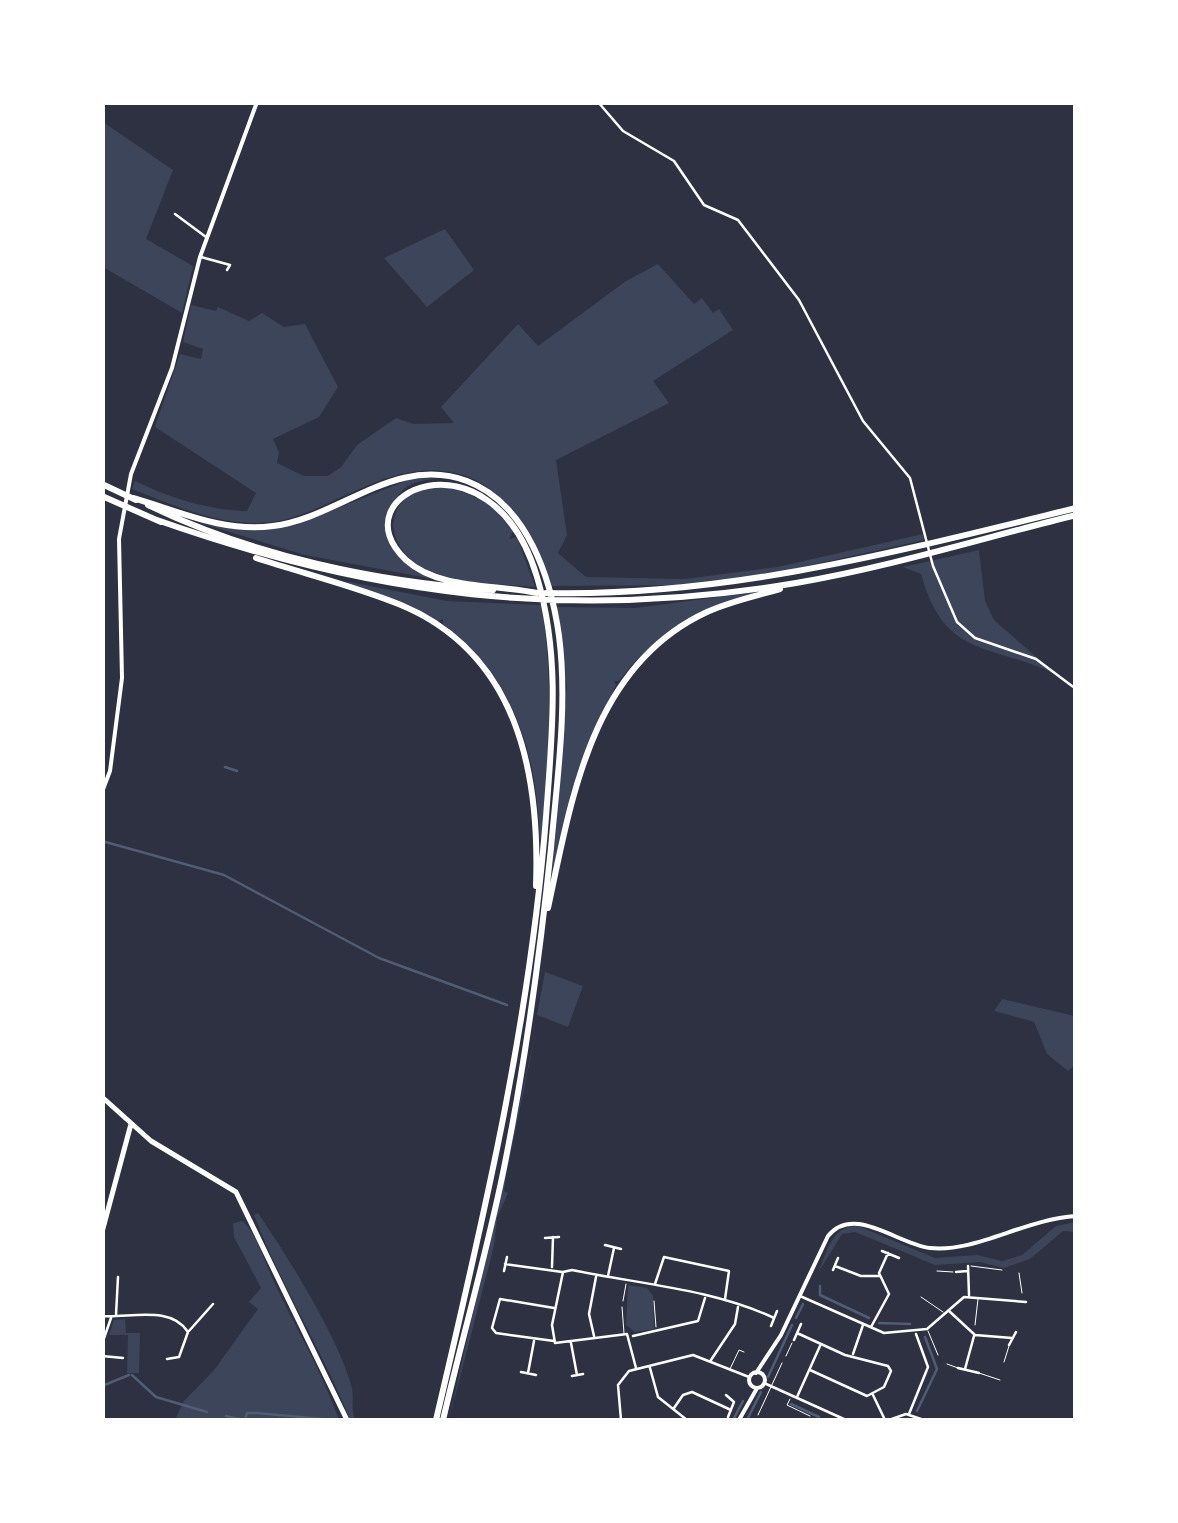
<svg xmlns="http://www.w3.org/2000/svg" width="1178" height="1523" viewBox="0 0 1178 1523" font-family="'Work Sans',sans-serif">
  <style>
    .green { fill: #3c4559 }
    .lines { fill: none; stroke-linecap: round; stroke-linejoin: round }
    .stream { stroke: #4f5d75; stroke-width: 2.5 }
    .service { stroke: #fff; stroke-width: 1 }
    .minor { stroke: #fff; stroke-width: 2.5 }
    .tertiary { stroke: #fff; stroke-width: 4 }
    .secondary { stroke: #fff; stroke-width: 5 }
    .trunk { stroke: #fff; stroke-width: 6 }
  </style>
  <rect width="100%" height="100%" fill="#2d3142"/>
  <path class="green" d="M103,122L173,170L146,239L193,266L182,313L103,267Z
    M445,229L474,270L427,307L384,258Z
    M658,264L694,304L702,298L713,313L719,309L733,330L653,381L669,403L556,460L567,535L558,553L586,577L685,579L777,567L923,534L924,540L784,571L678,585L552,586C518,492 465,442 364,487C333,500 305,517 272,522C224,528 175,506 132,489L135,481C170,498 207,510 247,511L256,493L155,427L180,354L201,359L203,349L183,342L191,305L216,311L218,307L249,321L262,313L284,327L305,324L338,387L319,417L273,439L279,452L277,463L304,476H328L341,467L357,445L396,418L414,424L454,423L441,407L518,324L538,346L626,281Z
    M413,478L449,479C433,479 415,479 403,490C385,506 385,549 405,562C421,573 447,578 465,585L305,555L197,522L236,529L293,526Z
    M446,485L489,503L513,531L509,539L517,537L535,587C488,582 401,588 393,525C397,494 418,490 446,485Z
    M979,550L985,601L994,620L1056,674C987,642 945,659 921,574L903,567Z
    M344,581L447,601L541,605C556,686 547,770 540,856C540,766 519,680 443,624V619L438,621Z
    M758,592C701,612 656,632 619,681H614L616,685L578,775L552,876L567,686L556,607L635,608Z
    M545,972L583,986L568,1027L537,1015Z
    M1002,999L1075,1016V1065L1068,1071L1047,1054L1034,1022L994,1011Z
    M538,1022L506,1175L504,1191L508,1193L497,1218L494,1246L449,1420Z
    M258,1213C288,1257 336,1334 351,1384C355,1398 350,1406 355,1420H350C322,1349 281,1286 254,1215Z
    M243,1221C259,1238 264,1262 275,1284C297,1330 322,1372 339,1420H175L184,1401L214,1370L258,1309L249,1302L261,1288L234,1237L233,1223Z
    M1075,1222V1232L1063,1231L1030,1259L1004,1268L980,1262L935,1265L855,1232L842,1234L818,1273C827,1252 831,1226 858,1226L935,1258L977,1255L1002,1261L1022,1255L1056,1226Z
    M628,1285L647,1288L653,1296L654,1329L635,1332L626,1325Z
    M125,1319L126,1333H140L139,1373H127L128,1335H109L114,1320Z"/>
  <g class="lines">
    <path class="stream" d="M225,767L237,771
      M102,841L224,875L379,958L507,1005
      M820,1286V1295L869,1318
      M796,1318L803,1304
      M879,1323L910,1324
      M132,1375L156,1397L207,1412
      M768,1377L792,1325
      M102,1386L129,1375
      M791,1404L819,1417
      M917,1411L937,1369L925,1337
      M226,1416L243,1420
      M245,1420L247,1413H257L333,1420
      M733,1420L743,1401
      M747,1420L761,1392"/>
    <path class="service" d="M971,1266L1002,1270
      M937,1271L953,1272
      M1019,1273L1022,1293
      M921,1297L943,1312
      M623,1301L626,1284
      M654,1301L656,1327
      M622,1307L624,1333
      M975,1325L978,1299
      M928,1331L938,1355
      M786,1356L792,1343
      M1004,1362L1009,1346
      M947,1364L958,1368
      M730,1369L739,1350L744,1352
      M979,1373L1000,1380
      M790,1399L787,1405L810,1416
      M758,1415L782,1363"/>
    <path class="minor" d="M598,102L623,131L674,161L704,205L738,220L799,300L863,421L910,478L933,566L957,622L975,638L1036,659L1076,689
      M175,214L206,237
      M201,257L230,265L227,270
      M545,1238L559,1237
      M605,1245L621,1249
      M882,1251L899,1258
      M505,1264L562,1272
      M835,1266L861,1276H880
      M968,1266L969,1295
      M552,1267L553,1237
      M833,1270L838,1258
      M504,1271L507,1257
      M956,1272L967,1271
      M608,1276L614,1248
      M655,1284L664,1257L729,1271L725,1299
      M800,1296L884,1333L927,1329L964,1297L1026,1302
      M949,1311L975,1335L1012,1338
      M116,1315L118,1277
      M102,1316C130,1318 171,1305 188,1332L179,1357L167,1359
      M771,1326L777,1311
      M871,1327L889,1294L879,1273L888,1253
      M189,1331L213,1304
      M797,1333L845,1355L888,1366L891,1371L884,1387L867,1396L810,1370
      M594,1336L589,1314L596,1277
      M633,1336L698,1321L705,1298
      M794,1340L801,1324
      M554,1341L496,1333L492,1328L500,1299L554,1308
      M571,1343L577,1375
      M102,1344L111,1318
      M1009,1345L1016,1332
      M853,1354L863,1325
      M102,1356L123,1358
      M711,1360L735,1324L738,1307
      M636,1368L627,1334L555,1343L552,1325L563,1272L572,1270C639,1284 713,1289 774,1318
      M650,1368L658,1397L687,1420
      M958,1368L979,1373
      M965,1369L974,1336
      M521,1372L536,1375
      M528,1373L534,1341
      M572,1376L583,1374
      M764,1383L846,1420
      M726,1395L734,1402L728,1417
      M873,1395L885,1420
      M797,1397L820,1346
      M674,1408L683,1395L692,1392L731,1410
      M909,1414L928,1367L916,1334
      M621,1420L618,1385L629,1371L693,1355L749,1377
      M889,1420L906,1414L924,1420"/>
    <path class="tertiary" d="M102,792L110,771L122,678L119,539L131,474L172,368L200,257L257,102
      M749 1380a8 8 0 1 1 16 0a8 8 0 1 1-16 0Z
      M756,1373L781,1335L828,1236C854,1204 897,1244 930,1248C975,1253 1025,1219 1076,1216
      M739,1420L756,1390"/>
    <path class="secondary" d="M102,1097L151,1141L236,1192L347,1420
      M102,1232L131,1124"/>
    <path class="trunk" d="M102,484L136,500
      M102,496L161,522
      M133,498C178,511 224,533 273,526C339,518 396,454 467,481C527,504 551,578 559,636C568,705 557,779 551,848C540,954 526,1058 505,1163C488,1249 463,1334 443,1420
      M148,505C253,556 377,582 493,590
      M157,520C372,596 570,621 796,583C890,567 983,538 1076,515
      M256,558C305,574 355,586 401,605C518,654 540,773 536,886
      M546,593C728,597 900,551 1076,508
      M548,908C572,796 592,665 707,612C731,601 756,596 780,589
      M436,1420C483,1220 530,1023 546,817C552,735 561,657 537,577C491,423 335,494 406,560C439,590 496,584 537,593"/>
  </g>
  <rect width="1178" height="1523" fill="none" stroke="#ffffff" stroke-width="210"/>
</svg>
